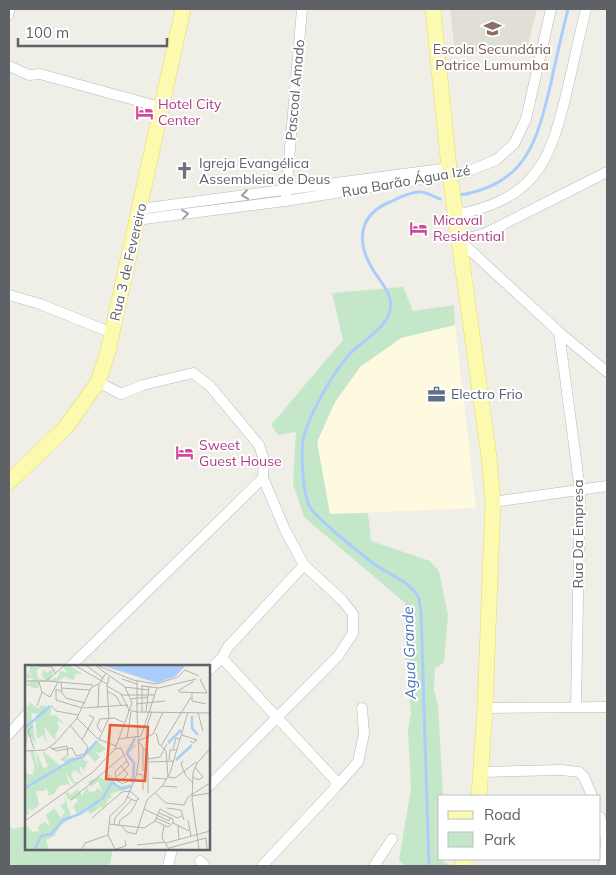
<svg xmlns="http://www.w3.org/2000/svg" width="616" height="875" viewBox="0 0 616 875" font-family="Mulish,sans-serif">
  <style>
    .commercial { fill: #fdfadf }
    .education { fill: #e0ded5 }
    .green { fill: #c4e6c9 }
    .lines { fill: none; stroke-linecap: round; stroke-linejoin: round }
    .stream { stroke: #abcdfc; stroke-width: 3 }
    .pedestrian-casing { stroke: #b7b8bd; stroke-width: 9 }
    .minor-casing { stroke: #b7b8bd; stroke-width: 11 }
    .primary-casing { stroke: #edd963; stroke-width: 16 }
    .pedestrian { stroke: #fff; stroke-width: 8 }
    .minor { stroke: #fff; stroke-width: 10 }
    .primary { stroke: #fcfaaf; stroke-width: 15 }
    .oneway { stroke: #9ea0a3 }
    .labels { text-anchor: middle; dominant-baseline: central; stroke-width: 4; stroke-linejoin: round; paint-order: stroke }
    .education-label { font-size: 14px; fill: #785e54; stroke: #fff }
    .street-label { font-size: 14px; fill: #5e6166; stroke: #fff }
    .hotel-label { font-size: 14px; fill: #b23c85; stroke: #fff; text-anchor: start }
    .worship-label { font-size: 14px; fill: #5b616d; stroke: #fff; text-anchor: start }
    .service-label { font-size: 14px; fill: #4e5e75; stroke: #fff; text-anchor: start }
    .water-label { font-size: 15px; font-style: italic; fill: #4c75c0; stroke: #fff }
    .inset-river { fill: none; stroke: #abcdfc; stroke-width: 2.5 }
    .inset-road { fill: none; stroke: #b2b2af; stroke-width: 1 }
    .view { fill: #e35e39; fill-opacity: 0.15; stroke: #e35e39; stroke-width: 2.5 }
    .inset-edge { fill: none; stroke: #5e6166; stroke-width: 2.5 }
  </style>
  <rect width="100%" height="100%" fill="#f0efe7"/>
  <path class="commercial" d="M455,325L476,508L330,514L317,442L335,402L360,367L401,338Z"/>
  <path class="education" d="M450,9H537L527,49L455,54Z"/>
  <path class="green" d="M403,287L413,311L454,305L455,325L401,338L360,367L335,402L317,442L330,514L368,513L371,541L430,561L439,571L448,615L444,663L435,668L434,690L438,705L443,796H440V859H443V862L454,866H404L399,860L411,788L408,730L411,713L404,647L405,603L304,517L293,484L296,432L278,435L271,425L343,340L332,293Z
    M9,825L13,829L26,826V849H109L112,852L110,866H9Z"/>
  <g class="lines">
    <path class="stream" d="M460,195C527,184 537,141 551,83C556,58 562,34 568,9
      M429,866L421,613C420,609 420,603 419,599C412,582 388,574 374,564C362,555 316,518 310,507C308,504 307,499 306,496C303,485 301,451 303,440C309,415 332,373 350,354C361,342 384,329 389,314C396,297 381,283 373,270C356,242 358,215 390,202C399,198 409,192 419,192C425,191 434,197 440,199"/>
    <defs>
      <path id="pedestrian" d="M9,16L11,9"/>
      <path id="minor" d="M9,66L29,75L40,74L160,107
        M286,195L302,9
        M140,209L449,168
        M456,215C532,199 549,167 566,95C573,66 579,37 586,9
        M136,220L285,201L466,172L496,160L514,144L526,119L551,9
        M459,240L559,332L607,372
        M459,240L484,234L607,172
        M9,295L40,304L112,333
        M559,332L580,490L576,707
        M493,502L607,486
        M71,666L263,478L264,460L259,445L210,386L193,373L143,385L121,394L98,382
        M209,670L222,658
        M485,708L607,707
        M9,734L26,715
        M482,772L561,770L579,772L584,777L592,796
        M209,786L338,656L353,633V614L342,600L304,565
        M335,788L358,762L364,734L362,708
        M600,817L606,840L604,866
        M200,861L205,866
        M168,866L172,849
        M262,866L335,788L336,781L222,658L228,647L304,565L285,530L263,478
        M374,866L392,839"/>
      <path id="primary" d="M433,9L449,168L489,457L493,502L485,708L479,796
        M9,482L66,427L98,382L108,351L183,9
        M462,866L465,859"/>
    </defs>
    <use href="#pedestrian" class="pedestrian-casing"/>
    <use href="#minor" class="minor-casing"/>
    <use href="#primary" class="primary-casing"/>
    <use href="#pedestrian" class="pedestrian"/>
    <use href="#minor" class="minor"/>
    <use href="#primary" class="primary"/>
  </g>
  <defs><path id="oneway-chevron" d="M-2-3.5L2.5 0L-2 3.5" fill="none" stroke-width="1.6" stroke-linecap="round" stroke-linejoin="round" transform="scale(1.25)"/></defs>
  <g class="oneway">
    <use href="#oneway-chevron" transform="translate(245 195) rotate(172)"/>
    <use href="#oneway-chevron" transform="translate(185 214) rotate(-7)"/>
  </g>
  <defs>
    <symbol id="school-bare" viewBox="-9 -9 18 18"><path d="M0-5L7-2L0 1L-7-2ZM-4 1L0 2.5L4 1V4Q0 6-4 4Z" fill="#8d6e63" stroke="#fff" stroke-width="2.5" paint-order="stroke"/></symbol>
    <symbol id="hotel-bare" viewBox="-9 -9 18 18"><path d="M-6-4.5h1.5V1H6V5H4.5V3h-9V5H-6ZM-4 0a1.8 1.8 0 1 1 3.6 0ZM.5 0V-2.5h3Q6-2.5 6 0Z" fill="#d1479c" stroke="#fff" stroke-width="2.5" paint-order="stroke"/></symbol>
    <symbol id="church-bare" viewBox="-9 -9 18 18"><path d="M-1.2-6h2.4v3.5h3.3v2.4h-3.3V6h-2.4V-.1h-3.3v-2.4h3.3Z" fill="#6b7280" stroke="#fff" stroke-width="2.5" paint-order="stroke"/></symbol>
    <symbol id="office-bare" viewBox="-9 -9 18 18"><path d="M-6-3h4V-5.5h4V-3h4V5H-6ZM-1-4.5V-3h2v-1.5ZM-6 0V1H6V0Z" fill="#5c6f8a" stroke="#fff" stroke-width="2.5" paint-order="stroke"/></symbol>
  </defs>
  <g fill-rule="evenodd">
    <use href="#school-bare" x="480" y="16" width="25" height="25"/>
    <use href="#hotel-bare" x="132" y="100" width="25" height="25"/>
    <use href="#church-bare" x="172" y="158" width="25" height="25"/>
    <use href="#hotel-bare" x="406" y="216" width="25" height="25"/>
    <use href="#office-bare" x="424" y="382" width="25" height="25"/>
    <use href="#hotel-bare" x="172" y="440" width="25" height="25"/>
  </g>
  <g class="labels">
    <g class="education-label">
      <text x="492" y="49">Escola Secundária<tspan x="492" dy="16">Patrice Lumumba</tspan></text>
    </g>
    <g class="street-label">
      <text transform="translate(295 90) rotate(-85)">Pascoal Amado</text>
      <text transform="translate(406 181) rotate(-10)">Rua Barão Água Izé</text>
      <text transform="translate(128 262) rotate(-77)">Rua 3 de Fevereiro</text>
      <text transform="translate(578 534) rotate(-90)">Rua Da Empresa</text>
    </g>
    <g class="hotel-label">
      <text x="158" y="104">Hotel City<tspan x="158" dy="16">Center</tspan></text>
      <text x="433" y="220">Micaval<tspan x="433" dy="16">Residential</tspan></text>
      <text x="199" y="445">Sweet<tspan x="199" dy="16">Guest House</tspan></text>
    </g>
    <g class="worship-label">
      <text x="199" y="163">Igreja Evangélica<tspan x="199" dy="16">Assembleia de Deus</tspan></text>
    </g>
    <g class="service-label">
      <text x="451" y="394">Electro Frio</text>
    </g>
    <g class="water-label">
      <text transform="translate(409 653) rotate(-92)">Agua Grande</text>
    </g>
  </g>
  <g transform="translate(25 665)">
    <rect width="185" height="185" fill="#f0efe7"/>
    <path d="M5,1H16L11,6L14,14L21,15L17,11L18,4L21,8L29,4L25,15L33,12L35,6L42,8L38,1H45L58,9H50L49,15L43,14L41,11L31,17H15L13,23H10L1,20L9,13H0V6L6,11L7,9L4,8ZM5,37L13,44L16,40L26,43V51L31,50L40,60L32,55L34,63L30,70L31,76L19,62L22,78L18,70L12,74L10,52L13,49L6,48L11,80L4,69L1,81L0,39L3,42ZM72,76L81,84L74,88L70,86L75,92L70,97L60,86ZM105,79L112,80L103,88L110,100L109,115L104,123L85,129L87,133L83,134L79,143L75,142L66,149L62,145L37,159L29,171L21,175L24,184H0V160L8,167L14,166L13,162L19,157L25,161L21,150L29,143L36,153L40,147L35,141L40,137L39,130L46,152L52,149L48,141L53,136L51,133L45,136L40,129L43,127L45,130L53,124L57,131L62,122L65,127L71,126L72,122L77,128L73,116L66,122L63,116L76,112L81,117L80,107L86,110L93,122L106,119L108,99L100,87ZM5,85H9L13,106L11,85L18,103L23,102L17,85L38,103L41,99L37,95L43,93L59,91L58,95L63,96L59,105L55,101V106L47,96L59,112L50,105L46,109L49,117H53L49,119L40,108L46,122L43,119L34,121L29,129L21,131L24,128L21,123L19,126H11L14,140L7,146L3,144L4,150L0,149V108L8,110L9,100Z" fill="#c4e6c9"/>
    <path d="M79,1H160L151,11L132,18Z" fill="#abcdfc"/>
    <path class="inset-river" d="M167,51V63L173,70M0,63L25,41M143,78L156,65M151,95L167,80M108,115L109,98L102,89L110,73M0,123L47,95L58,92L72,76M10,184L16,171L26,169L38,155L55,149L78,133L87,117L97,124L106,121"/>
    <path class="inset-road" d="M14,1L27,2L30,8M51,1L82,19M62,1L78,13M74,1L108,15L131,19L153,12L160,5L174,11M84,12L82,21L96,29L104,45M97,14L112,19M175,14L182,28M0,16H21L39,1M22,16L68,20M112,16V47L185,48M36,17L37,28L41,33L60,38M117,21L134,23L171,14M100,22L124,25M36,23L65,25M82,26L91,31L96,40M153,26L169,16M17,27L25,32L33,17M154,27L182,28M167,27V36L181,39M96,30H130M105,34L123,32M31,35L57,43M31,35V24L37,27M111,39L140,36M26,40L31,46L53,50M12,41L17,27L14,17M73,42L74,19M58,43L103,40M117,47V20M121,47L124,21M173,48L178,66M52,53L73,74L91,81M8,61L3,65L9,84M122,61L127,46M76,67L72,61L75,54L89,53L98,57M131,68L134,79L141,86L143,112L150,113L171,97M157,70L172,75L168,78L165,76M102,73L106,47M74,74L84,53L82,21M93,74L116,71L132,23M57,75L69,53L64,50M136,81L166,32M25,82L31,86L47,83L51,91L60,89L63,82L45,60M27,84L42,81M148,84L151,73L155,74M0,86L20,85L30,78L52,53L66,23L75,18L80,9M99,90L102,96L96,101L103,109L97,115L101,118L106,113M123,94L135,92L142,79M36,95L43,90L42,81M144,95L145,85H152M158,96L156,99L161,111L168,118M124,97L149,96M96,101L90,107L92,116L99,119M118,106V83M112,109L118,110V125M93,111L104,100L102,96M168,112L173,115L178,112L170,102M127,113L142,114M137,121L152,122M123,128V89L113,76L128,69L138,47M130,128L141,138L159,140L163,132L185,118M167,131L185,128M46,135L99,90L96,83L90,84M142,143L156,145L159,155M119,144L144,156L145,153M134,148L148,154V158M67,153L97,127L105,126L114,134L110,136L102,132M131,153L145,159M163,155L166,171M0,156L68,107L90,84L107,38L100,22L71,1M130,156L143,162L148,158L164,166M84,159L119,163L130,156L135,144L152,153L157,151M89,160L90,153L107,134M94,160L95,155L106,147L112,136M96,160L102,167L111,169L122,135L138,120L145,108L163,47M153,160L154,175M139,161L137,173L144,184M141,178L185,166M112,180L140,177M144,183L181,173L182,184M57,184L60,178L83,170M90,184L83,170L85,151L100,137L111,112L114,93L112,47L103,45M91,184L101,181L100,175M174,184L167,135L168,108L172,98L185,84"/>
    <path class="view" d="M85,60L123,62L120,116L81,114Z"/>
    <rect width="185" height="185" class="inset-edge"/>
  </g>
  <rect width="616" height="875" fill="none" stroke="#5e6166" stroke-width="20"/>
  <rect x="438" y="795" width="162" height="65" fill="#ffffff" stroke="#bfc0c2"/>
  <rect x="448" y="811" width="25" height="8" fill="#fcfaaf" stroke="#bfc0c2"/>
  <text x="484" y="820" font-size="15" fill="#5e6166">Road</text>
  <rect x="448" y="832" width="25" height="15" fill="#c4e6c9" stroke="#bfc0c2"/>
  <text x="484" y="845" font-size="15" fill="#5e6166">Park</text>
  <path d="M18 38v8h149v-8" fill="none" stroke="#5e6166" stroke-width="2.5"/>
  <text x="25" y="38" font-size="15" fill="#5e6166" stroke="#ffffff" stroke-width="4" paint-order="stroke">100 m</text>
</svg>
